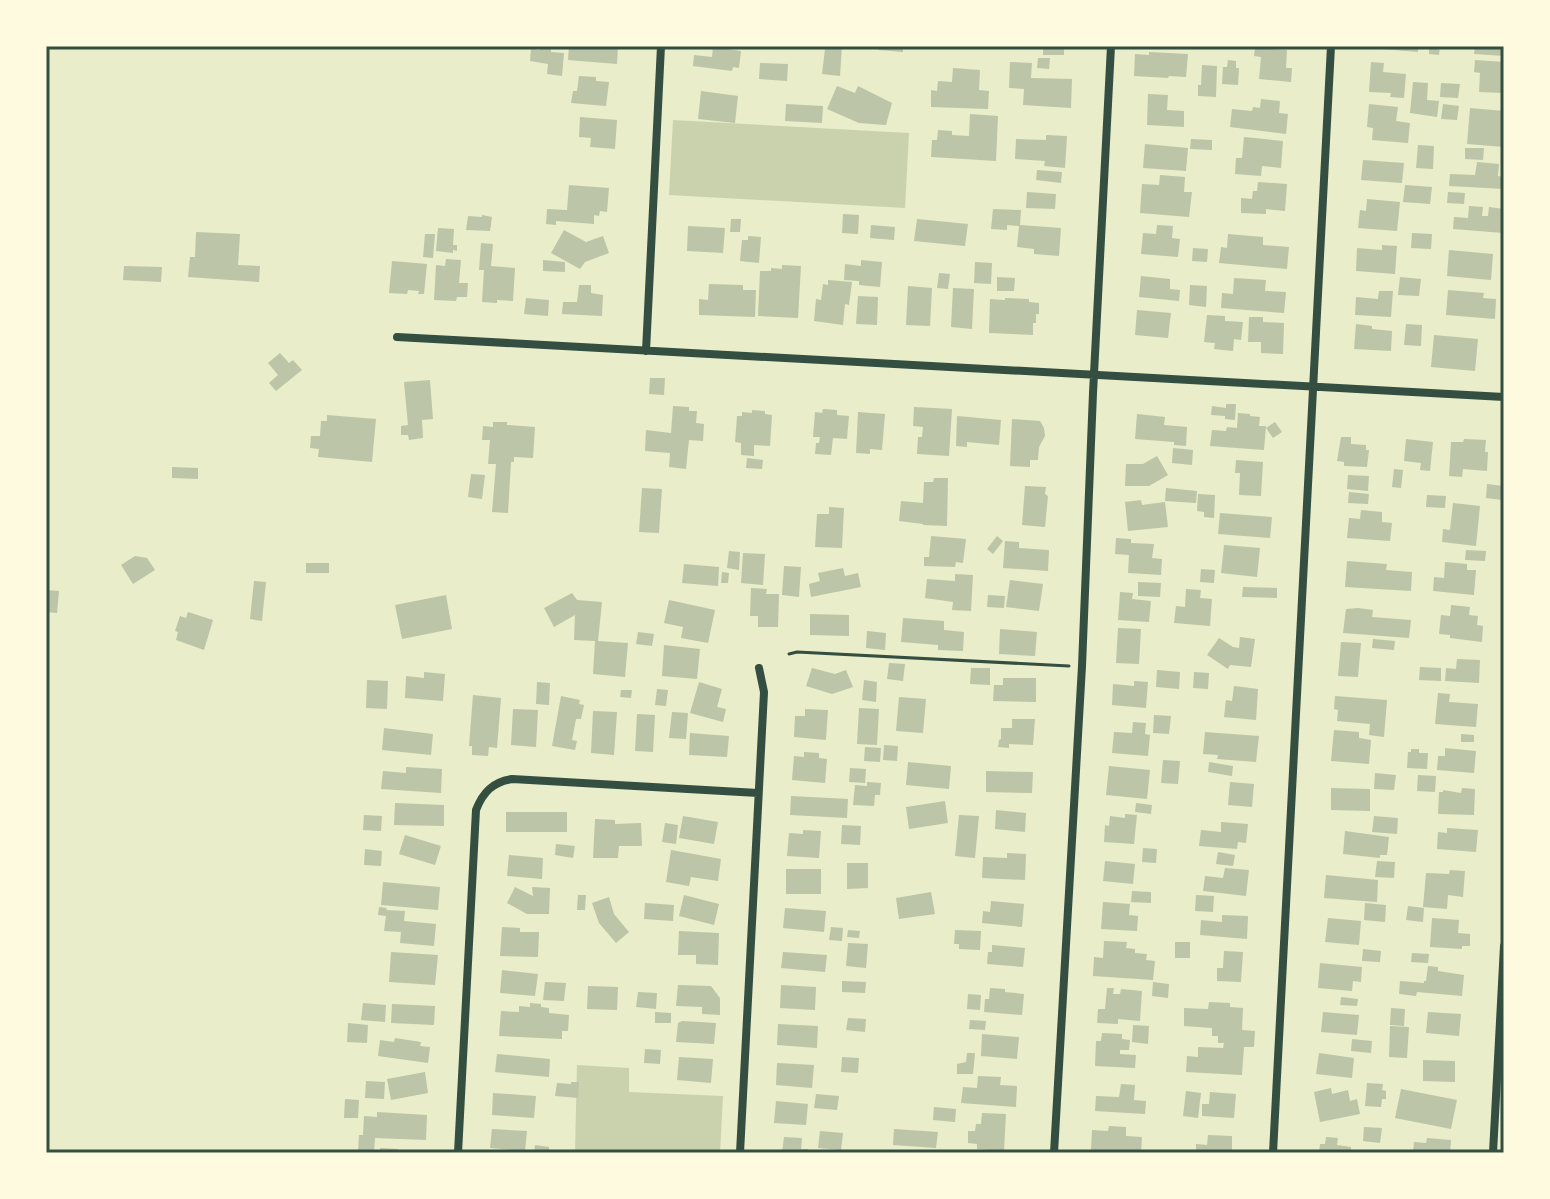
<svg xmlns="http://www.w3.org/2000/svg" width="1550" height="1199" viewBox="0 0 1550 1199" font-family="Barlow,sans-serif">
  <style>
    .green { fill: #cad2ad }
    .building { fill: #bcc5a7 }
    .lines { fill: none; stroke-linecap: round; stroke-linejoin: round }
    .path { stroke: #344e41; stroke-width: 3 }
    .minor { stroke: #344e41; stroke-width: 8 }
    .neatline { fill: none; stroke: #344e41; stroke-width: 3 }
  </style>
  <rect width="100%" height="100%" fill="#e9edc9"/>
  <path class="green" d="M673,120L909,133L905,208L669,195Z
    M577,1065L629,1068V1092L723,1096L720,1153H575Z"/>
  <path class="building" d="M540,46L551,47V52L564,53L562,76L547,74L548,64L530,61L531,49L540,50Z
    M569,46H618L617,64L568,60Z
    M812,46H842L840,76L822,74L825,49L812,48Z
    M879,46H903V52L878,50Z
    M1043,46H1064V55H1043Z
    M1369,46H1418V52L1369,48Z
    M1429,46H1440L1439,55L1429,54Z
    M1475,46H1504V56L1474,54Z
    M713,47L741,51L739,68L733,67L732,71L693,66L694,55L712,57Z
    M1255,48L1287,50L1286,68H1292L1291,82L1259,79L1261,57L1254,56Z
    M1149,52L1188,54L1186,77L1169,76L1168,78L1134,76L1135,54L1149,55Z
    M1038,58H1050L1049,69L1037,68Z
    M1228,60L1236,61V68H1239L1238,85L1222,84L1223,67H1227Z
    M1475,60L1504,62V93L1479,92L1480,73L1474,72Z
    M1010,62L1032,63L1031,78L1072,79L1071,108L1023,105L1024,89L1009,88Z
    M1371,62L1384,63L1383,72L1406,74L1404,98L1390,97L1391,93L1369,92Z
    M760,63L788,64L787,81L759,79Z
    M1202,65L1217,66L1216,97L1198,96V85H1201Z
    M953,68L980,70L979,90L989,91L988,109L931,107V90L937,91L938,81L952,82Z
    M579,76L596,77V81L609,82L606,106L571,103L573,91H577Z
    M1413,82L1428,83L1427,100L1439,101L1437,117L1410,113Z
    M1441,83L1460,84L1458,98L1440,97Z
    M837,86L855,93L858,86L892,103L886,125L859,123L827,109Z
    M701,91L738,96L735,123L698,119Z
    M1148,94L1168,95L1167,110L1184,111V127L1147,125Z
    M1261,99L1280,101L1279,113L1288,114L1286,134L1230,127L1232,109L1252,111L1253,107L1260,108Z
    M786,104L823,106L822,123L785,121Z
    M1369,104L1398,107L1396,121L1410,123L1408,143L1372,140L1373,128L1367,127Z
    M1443,104L1459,106L1457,120L1441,119Z
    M1470,108L1504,111V147L1467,144Z
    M970,114L998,116L996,161L931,157L932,140H937L938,130L952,131V135L969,136Z
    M580,117L617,120L615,149L590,147L591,138L579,137Z
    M1046,135L1067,136L1065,168L1044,166L1045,161L1015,159L1016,139L1046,140Z
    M1244,137L1283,141L1281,168L1262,166L1261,176L1235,174L1236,158H1242Z
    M1191,139L1212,140V150L1190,149Z
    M1145,144L1188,148L1186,171L1143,168Z
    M1418,145L1434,146L1433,169L1416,168Z
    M1465,148H1484L1483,160L1465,159Z
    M1363,160L1404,163L1402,183L1361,180Z
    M1477,162L1499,164L1498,176L1504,177V189L1449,186L1450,174L1475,175Z
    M1037,170L1062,172L1061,183L1036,180Z
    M1160,175L1185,177L1184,192H1192L1189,217L1140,213L1142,184L1159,185Z
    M1258,182L1287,184L1285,211L1266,209V214L1241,213V198L1252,199L1253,191H1257Z
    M569,185L609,188L607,212L600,211L599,216L594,215V224L556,221V225L546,224L547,209L567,210Z
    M1405,185L1432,187L1430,204L1403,202Z
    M1027,192L1056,194L1055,209L1026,208Z
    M1448,192L1465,193L1464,204L1447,203Z
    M1367,199L1400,202L1397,231L1358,228L1360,210L1366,211Z
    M1469,206L1483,207L1482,216H1488L1489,207L1504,209L1503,233L1453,229L1454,217L1468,218Z
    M993,209L1021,210L1020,225L1061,228L1059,256L1034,254V249L1017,247L1019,226L1007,225V230L991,229Z
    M843,214L859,215L858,234L842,233Z
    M482,215L492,217L490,231L466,230L468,216L482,217Z
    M731,219H741L740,232H730Z
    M917,219L968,224L965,246L914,241Z
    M871,225L895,227L894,240L870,238Z
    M1157,225L1173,226L1172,238L1180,239L1178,257L1141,254L1143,233L1156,234Z
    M688,226L725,228L723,253L687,251Z
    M438,228L454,229L453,245H457V251L453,250V253L436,251Z
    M564,230L586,242L603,236L609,253L585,262L580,269L551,253Z
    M196,232L240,234L238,265L260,266L259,282L188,277L190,257H195Z
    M1412,233L1432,234L1431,249L1411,248Z
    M425,234H435L433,258L423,257Z
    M1228,234L1263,237V245L1289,247L1287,269L1219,263L1221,247L1227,248Z
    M748,236L761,237L759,263L740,261L742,240H748Z
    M481,243L493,244L491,266L515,268L513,301L497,300V303L482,302L484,270H479Z
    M1382,245L1397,246L1395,274L1356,271L1357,248L1382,250Z
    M1193,248L1208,249L1207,262L1192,261Z
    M1449,250L1493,254L1491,280L1447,276Z
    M446,259L461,260L459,283H468L467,297H457L456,301L434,300L436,265L445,266Z
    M543,260L565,262V272L543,271Z
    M861,260L882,262L880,287L859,285V281L844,280L845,264L861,266Z
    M392,261L427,264L424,294H418L419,291L408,290L407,294L389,293Z
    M975,262L992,263L991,284L974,283Z
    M782,265L801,266L798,318L758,316L760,271H771V268L782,269Z
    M124,266L162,267L161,282L123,280Z
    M939,273L950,274L948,289L937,288Z
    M1141,276L1170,279V289L1180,290L1179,301L1139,297Z
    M997,277L1015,278L1014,291H997Z
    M1400,277L1421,279L1419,296L1398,295Z
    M1234,278L1266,280L1265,291L1286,292L1284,313L1221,308L1222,293L1233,294Z
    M828,280L852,282L849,305L845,304L843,325L814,321L816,299L821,300L823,284L828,285Z
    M709,284L743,285V290H756L755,317L699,315V299L708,300Z
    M579,285H591V293L603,295L602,316L562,314L563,302H577Z
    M1190,285L1207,286L1206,307L1189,305Z
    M908,286L932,288L930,326L906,325Z
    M953,288L974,289L972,329L951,327Z
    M1448,290L1484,293L1483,298L1496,299L1495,319L1446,315Z
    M1379,291H1393L1391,317L1355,315L1356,297L1378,299Z
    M858,296L878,297L877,325L856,324Z
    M526,298L549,300L548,316L524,314Z
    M1005,298L1029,299V302L1039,303V314H1036V323H1033V335L989,333L990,299L1005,300Z
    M1137,310L1171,313L1168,338L1135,335Z
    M1207,315L1225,316V321L1243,322L1241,340L1234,339L1233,351L1214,349L1215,343L1204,342Z
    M1249,317H1263V322L1284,323L1283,354L1261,353V342H1248Z
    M1356,324L1372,326V329L1392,331L1391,351L1354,349Z
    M1406,324L1422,325L1421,346L1404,345Z
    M1434,335L1478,339L1475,371L1431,367Z
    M280,353L289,363L293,360L302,370L276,391L269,383L278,375L268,363Z
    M650,378H665L664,395L649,394Z
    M430,380L433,419L422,420L423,438L409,440L408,435H401V426L408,425L404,382Z
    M1226,404H1236L1235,420L1225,419V416L1211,415L1212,406L1226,408Z
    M673,406L689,407V411H697L696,423L704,424L703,441L689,440L686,469L669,467L670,453L645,451L646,430L671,433Z
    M914,407L952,409L949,456L917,454L918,437H922L923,427L913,426Z
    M823,409L837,410V415L849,416L847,439L833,438L831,455L815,454L816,443H819L820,437H813L815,412L822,413Z
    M752,410L765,411V414L772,415L770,446L754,445V456L741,455V443L735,442L737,416H742V412L752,413Z
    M858,412L885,414L882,450L870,449V454L856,453Z
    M1238,413L1250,414V416L1260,417L1259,426H1266L1264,450L1210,446L1212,430L1226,431L1227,427L1237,428Z
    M1137,414L1165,417L1164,425L1187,427L1186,446L1174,445V442L1135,439Z
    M327,415L376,419L372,462L318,457L319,449L310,448L311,436H320L321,421H327Z
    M957,416L1001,420L999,445L967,442V447L956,446Z
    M1012,419L1040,421L1044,428L1045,436L1039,447L1038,460H1030V467L1010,466Z
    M493,422H507V425L535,427L533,458L514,457V462H511L508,513L492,512L496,464H488L490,440H482L483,426L493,427Z
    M1275,422L1282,432L1273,438L1266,428Z
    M1341,437H1351V444L1366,445V450H1369L1367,467L1344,466V462L1337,461Z
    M1406,439L1433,442L1430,471L1420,470L1421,463L1404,461Z
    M1464,439L1486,440L1485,452H1488L1487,471L1463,469L1462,477L1449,476L1451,442H1463Z
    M1173,448L1193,450L1192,465L1172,463Z
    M1157,456L1168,475L1149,486H1125L1126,464H1143Z
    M747,458L763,460L762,469L746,468Z
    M1236,460L1263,462L1261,496L1239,495L1240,473H1235Z
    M172,467L198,468V479L172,478Z
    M1394,469L1403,470L1401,488L1392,487Z
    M471,474L485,475L482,499L468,497Z
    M1348,475L1369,476L1368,491L1347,489Z
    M934,478H948L947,526L923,525V524L899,521L901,501L923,503L924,482H933Z
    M1487,484L1503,486L1502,500L1486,498Z
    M1025,486L1046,487L1045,494L1048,496L1045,527L1022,525Z
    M642,488L662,489L659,533L639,532Z
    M1166,488L1197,491L1196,503L1165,501Z
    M1349,492L1369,494L1368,504L1348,503Z
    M1198,494L1215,495L1214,518L1204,517V512L1197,511Z
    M1427,495L1446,496L1445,508L1426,507Z
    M1141,500L1142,505L1165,502L1168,527L1128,531L1125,502Z
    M1453,503L1480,506L1476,546L1442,542L1443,529L1450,530Z
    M829,507L844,508L842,548L815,547L817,514H829Z
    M1361,510L1382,512V522L1392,523L1390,541L1347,538L1349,518L1360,519Z
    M1220,513L1272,517L1270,538L1218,534Z
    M931,536L966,539L963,563L956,562L955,567L924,566V557H929Z
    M997,536L1003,541L993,554L987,549Z
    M1116,538L1131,539V543L1154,544L1152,558L1162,559L1161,575L1128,573L1129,555L1115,554Z
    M1005,541L1019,542V548L1049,550L1048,571L1003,568Z
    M1224,545L1260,548L1257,577L1221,573Z
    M1466,550L1486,551L1485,561L1465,560Z
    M729,551L740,552L739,570L727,568Z
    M743,553L765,554L763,585L741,583Z
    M135,556L147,558L155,570L133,584L121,565Z
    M1347,561L1387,564L1386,570L1412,572L1411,591L1345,587Z
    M1445,562L1467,564V570H1476L1474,595L1433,591L1434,577L1444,578Z
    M306,563H329V573H306Z
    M684,564L719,567L718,586L682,583Z
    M784,566L801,567L799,597L782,595Z
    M843,568L845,576L858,573L861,587L811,597L809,584L820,581L818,573Z
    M1201,569L1215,570L1214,583L1200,582Z
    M722,572L729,573L728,583H721Z
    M955,574L973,575L971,611L952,610L953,602L925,598L927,579L955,581Z
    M1010,580L1043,584L1039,611L1006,607Z
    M254,581L266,582L262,621L250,619Z
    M1138,582L1161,583L1160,597L1138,596Z
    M1243,587L1277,588V598L1242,597Z
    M751,588L767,589L766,594H779L778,627H758V616H750Z
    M1186,589L1201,590L1200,598L1212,599L1210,626L1174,623L1176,606L1185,607Z
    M46,590L59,591L57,613L46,612Z
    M1120,592L1133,593L1132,599L1151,601L1149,622L1118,620Z
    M572,593L577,600L602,602L598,641L628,643L625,677L593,674L595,641L574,640L575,615L554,627L544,608Z
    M446,595L452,629L402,639L395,605Z
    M988,595L1005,596L1004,608L987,607Z
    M669,600L715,610L708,643L681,638L683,627L664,623Z
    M1451,605L1470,607L1469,615L1478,616L1477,625L1483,626L1482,642L1450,638V635L1439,634L1441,615L1450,616Z
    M1358,608L1373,610L1372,617L1411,620L1409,638L1343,633L1346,609Z
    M188,612L213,620L204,650L176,640L178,632L175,631L180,616L186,618Z
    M810,614L849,615V636L810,635Z
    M903,618L944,621V630L964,632L963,651L938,650V645L901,642Z
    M1118,628L1141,629L1139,664L1116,663Z
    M1000,629L1037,632L1035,656L999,654Z
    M867,631L886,633L885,650L866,648Z
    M638,632L654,634L652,646L636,644Z
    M1240,637L1255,639L1251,667L1230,665L1228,669L1207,655L1219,638L1233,647L1239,648Z
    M1373,639L1395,641L1394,650L1372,648Z
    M1341,642L1361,643L1358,677L1338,676Z
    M664,645L700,649L697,679L662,676Z
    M1457,659L1480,660L1479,683L1445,681L1446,668L1456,669Z
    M889,663L905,664L903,681L887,679Z
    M1420,667L1441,668V681L1419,680Z
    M812,668L835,674L846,670L853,687L832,694L806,686Z
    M971,668H990V685L970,684Z
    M1157,670L1180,672L1179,689L1156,687Z
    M424,672L445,674L443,701L405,698L406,676L424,678Z
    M1194,672L1209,673L1208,689L1193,688Z
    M1003,678H1036V702L993,701L994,685H1003Z
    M367,680L388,681L387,709L366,708Z
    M864,680L877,682L876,702L862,700Z
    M1134,681L1148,682L1146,708L1112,705L1113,684L1134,686Z
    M537,682L550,683L549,705L536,704Z
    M699,682L722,689L717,707L726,709L723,722L690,713Z
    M1234,686L1258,689L1256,720L1224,717L1226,700L1232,701Z
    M657,689L668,690L666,706L655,705Z
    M621,690H632L631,698L620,697Z
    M1438,693L1450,694L1449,702L1478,704L1476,727L1435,724Z
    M473,695L501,698L497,748L489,747L488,756L472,755V746H469Z
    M561,696L580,700L579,704L584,705L581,719H576L572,740L577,741L575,750L552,746Z
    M1335,696L1387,700L1384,737L1369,735L1370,724L1337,721L1338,710L1334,709Z
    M899,697L926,699L923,733L896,731Z
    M859,708L879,709L877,745L857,744Z
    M513,709L538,710L536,747L511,745Z
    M805,709L828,710L826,740L794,737L795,716H805Z
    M593,711L617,712L614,755L591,753Z
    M672,712L688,713L686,739L669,738Z
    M637,714L655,715L653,752L635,751Z
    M1154,715L1171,716L1169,734L1153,733Z
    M1012,719H1035L1033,745L1009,744V748L998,747L999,740L1001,739V728H1012Z
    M1133,722L1146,723L1145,734L1150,735L1148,756L1112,753L1114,732L1132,733Z
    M384,728L433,734L431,755L382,750Z
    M1334,730L1359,732V738L1371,740L1369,764L1331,761Z
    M1205,732L1259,736L1256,762L1217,759L1218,755L1203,754Z
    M690,733L729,736L727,757L689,755Z
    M1461,734L1474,735V742H1461Z
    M884,745L898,746L897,761L883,760Z
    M865,747L881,748L880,762L864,761Z
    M1445,748L1476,751L1474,773L1437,770L1438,756H1445Z
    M1411,749H1419V753H1428L1427,769L1407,768L1408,752H1411Z
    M804,752L819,753V758L827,759L825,783L792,780L794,756L804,757Z
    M1163,760L1180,761L1178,784L1161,783Z
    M908,762L951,766L949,789L906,785Z
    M1209,762L1233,766L1232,776L1208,772Z
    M1109,766L1150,770L1147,799L1106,795Z
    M406,767L442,769L441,793L381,789L383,771L406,773Z
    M850,768L866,769L865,783L849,782Z
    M986,771L1033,772L1032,793L986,792Z
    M1375,773L1396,775L1394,790L1374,789Z
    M1418,775L1436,776L1435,792L1417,791Z
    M867,782L881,783L880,795H875L874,806L853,805L855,785L867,786Z
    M1230,782L1254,784L1252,807L1228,805Z
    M1331,788L1370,789V811L1331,810Z
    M1462,788L1475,789L1474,815L1438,814L1439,792H1443V790L1461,793Z
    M791,796L848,799L847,818L790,815Z
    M945,801L948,823L909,829L906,807Z
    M395,803L444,805V826L394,825Z
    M1136,803L1152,805L1151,814L1135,812Z
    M996,810L1026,813L1025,832L995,829Z
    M506,812H567V832H506Z
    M1125,814L1137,815L1134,844L1104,842L1105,825L1109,826L1110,816L1125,818Z
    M364,815L382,816L381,831L363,830Z
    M959,815L979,816L975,858L955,856Z
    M683,816L718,822L714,844L679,838Z
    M1374,816L1398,818L1397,834L1372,832Z
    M595,819L615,820V824L641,823L642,846H619L618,858H593Z
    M1221,822L1248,824L1246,843L1238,842L1237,849L1199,846L1201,830L1221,832Z
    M665,823L678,825L676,844L662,842Z
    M842,825L861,826L860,845L841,844Z
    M1447,828L1478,830L1476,852L1437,849L1438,832L1447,833Z
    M803,830L821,831L819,858L787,856L789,833L803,834Z
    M1345,831L1389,837L1387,855H1380V858L1343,854Z
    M405,835L441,846L435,865L399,854Z
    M556,844L575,846L573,858L555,855Z
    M1143,848L1157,849L1156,863L1142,862Z
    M365,849L382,851L381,866L364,865Z
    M671,850L721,859L718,881L691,877L689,886L666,882Z
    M1218,852L1235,855L1233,866L1216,864Z
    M1007,853L1026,854L1025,880L982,878L983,857L1007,858Z
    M509,855L543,858L542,879L507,876Z
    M1105,861L1135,864L1133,884L1103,881Z
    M1377,861L1395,862L1394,878L1375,877Z
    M847,863H868V888L847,889Z
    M1225,868L1249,870L1246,896L1203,891L1205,876L1223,878Z
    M786,869H821V894H786Z
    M1450,870L1465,871L1463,897L1448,895L1447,909L1423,907L1426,873L1449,874Z
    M1326,875L1378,880L1377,902L1324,898Z
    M383,882L440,887L438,910L381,905Z
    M515,887L533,896L532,887L550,888L549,914H527L507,903Z
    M1132,891L1151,892V903L1131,902Z
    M931,892L935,914L899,919L896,898Z
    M578,895H586L585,910H577Z
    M684,895L719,904L714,925L679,916Z
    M1196,895L1214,896L1213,912L1195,911Z
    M609,897L614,914L629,932L616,943L599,923L592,903Z
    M991,901L1024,904L1022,927L982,923L983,911L990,912Z
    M1103,902L1130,904L1129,915L1138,916L1137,931L1101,929Z
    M645,903L674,905L673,921L644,919Z
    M1365,903L1386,905L1385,922L1364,920Z
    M1408,906L1424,908L1423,922L1406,920Z
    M379,907L387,908L386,910L405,911L404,921L436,924L434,946L400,943L401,932L384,931L386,916L378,915Z
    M785,908L826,911L824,932L783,928Z
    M1222,915L1248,916L1247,939L1200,935L1201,920L1222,922Z
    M1328,918L1361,921L1359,945L1325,942Z
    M1432,918L1459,920L1458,933L1470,934V946H1462V949L1430,947Z
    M502,927L520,928V932H539L538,957L500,956Z
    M831,927L843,928L842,941L829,940Z
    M848,930L860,931L859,938L847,937Z
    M955,930L981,931L980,950L959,949V944H954Z
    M679,931L719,933L718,965L696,964V955H678Z
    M1104,941L1127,942L1126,948L1135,949V953L1147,954L1146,960L1155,961L1153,980L1093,976L1094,957L1103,958Z
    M1175,942H1190V958H1175Z
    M848,943L868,944L866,968L846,966Z
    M992,945L1025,948L1023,967L987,964L988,952H992Z
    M1363,949L1381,951L1380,962L1362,961Z
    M1224,951L1243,952L1241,982L1217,981V968H1223Z
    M391,952L438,955L435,985L389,982Z
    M783,952L827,955L825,972L781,968Z
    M1412,953L1429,954L1428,963L1411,962Z
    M1320,963L1362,967L1361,982L1353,981L1352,991L1318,988Z
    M1428,966L1438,967V971L1464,975L1462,996L1417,992L1416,996L1399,994L1400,981L1424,983V981H1426Z
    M502,970L538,974L535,996L500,993Z
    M842,981L866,982L865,993L842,992Z
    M545,982L566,983L564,1001L543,1000Z
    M1153,982L1169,984L1168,998L1152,996Z
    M678,985L711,986L720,998V1015L702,1014V1007L676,1006Z
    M781,985L816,987L815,1010L780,1008Z
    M588,986L618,987L617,1010L587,1009Z
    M990,988L1005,989V992L1024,994L1022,1015L984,1012L985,999H989Z
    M1107,988H1114L1113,994H1120L1121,989L1142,991L1140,1021L1118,1019V1024L1097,1023L1098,1009H1105Z
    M638,992L657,993L656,1009L636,1007Z
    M968,994L981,995L980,1010L967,1009Z
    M1341,997L1358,999L1357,1006L1340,1005Z
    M1209,1002L1230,1003V1007L1243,1008L1242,1030L1255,1031L1254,1047H1244L1242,1075L1186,1072L1187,1056L1198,1057V1047L1223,1048L1224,1043H1218V1036H1212V1028L1184,1026V1008L1208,1009Z
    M363,1003L386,1005L385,1022L361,1020Z
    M530,1003L541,1004V1007L549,1008V1013L569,1015L568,1031H562V1039L499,1036L501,1011L519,1012V1006L530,1007Z
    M392,1004L435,1006L434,1025L391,1023Z
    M1391,1008L1405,1009L1404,1026L1390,1025Z
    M655,1012L671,1013V1023H655Z
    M1323,1012L1359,1015L1357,1035L1321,1032Z
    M1428,1012L1461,1014L1459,1036L1426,1033Z
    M848,1018L866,1019L865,1032L846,1030Z
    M970,1020L986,1021L985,1030L969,1029Z
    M682,1021L716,1023L714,1044L676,1042L678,1023Z
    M348,1023L368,1025L367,1043L347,1042Z
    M778,1024L818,1026L817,1048L777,1045Z
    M1133,1025L1149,1026L1148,1044L1132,1042Z
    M1390,1026L1409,1027L1407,1058L1389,1057Z
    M1102,1033L1122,1034V1039L1130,1040L1129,1050H1120V1054L1136,1055L1135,1068L1095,1066L1096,1041H1101Z
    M982,1034L1019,1037L1017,1059L981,1056Z
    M395,1038L421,1042L420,1046L430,1047L428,1063L378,1056L380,1040L394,1042Z
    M1352,1039L1372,1041L1371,1053L1351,1051Z
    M645,1049L661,1050L660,1064L644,1063Z
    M967,1053H975L973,1074H957V1064L966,1062Z
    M1319,1053L1354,1058L1352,1078L1316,1074Z
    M497,1054L550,1059L549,1077L495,1072Z
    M679,1057L713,1059L711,1083L677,1080Z
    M842,1057L859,1058L858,1073L841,1072Z
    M1423,1060L1455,1061V1082L1423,1081Z
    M777,1063L814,1065L812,1088L776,1085Z
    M425,1072L428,1093L391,1100L387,1079Z
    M978,1076L1001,1077L1000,1085L1017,1086L1016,1107L961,1103L963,1087L977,1088Z
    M366,1081L385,1082L384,1099L365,1098Z
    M571,1082H579L578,1098L555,1096L557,1083L571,1084Z
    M1367,1083L1383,1084L1382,1090L1386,1091V1099H1382L1381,1107L1365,1106Z
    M1121,1084L1135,1085L1134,1100L1146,1101L1145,1114L1095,1111L1096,1096L1119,1097Z
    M1331,1088L1332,1094L1348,1090L1350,1101L1357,1099L1360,1114L1320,1122L1314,1092Z
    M1401,1089L1457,1100L1451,1129L1395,1118Z
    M1186,1091L1201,1093L1198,1118L1183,1116Z
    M1210,1092L1236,1094L1234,1118L1202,1116V1104H1209Z
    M493,1093L536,1096L534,1118L492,1115Z
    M816,1094L839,1096L837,1110L814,1108Z
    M345,1099L359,1100L358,1118H344Z
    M776,1101L808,1104L806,1125L774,1123Z
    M934,1107L956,1109L955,1122L933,1120Z
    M377,1112L427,1115L426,1140L375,1138L374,1153H358L359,1135H363L364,1116L377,1117Z
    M982,1113L1006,1114L1004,1151L977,1149V1144L968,1143V1131H975L976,1124H981Z
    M1109,1126L1126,1127V1136L1142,1137L1141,1153L1091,1150L1092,1130L1108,1131Z
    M1364,1127L1382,1128L1380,1143L1363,1141Z
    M492,1129L527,1131L525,1151L490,1148Z
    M894,1129L938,1132L936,1148L893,1145Z
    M820,1131L843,1133L841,1150L818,1148Z
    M1208,1135L1232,1136V1153H1196V1144L1207,1145Z
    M784,1137L802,1138L801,1149H808V1153H782Z
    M1326,1137L1338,1138L1337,1145L1351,1147V1153H1319L1320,1144H1325Z
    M1427,1138L1451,1140L1450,1153H1413L1414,1142L1426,1143Z
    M535,1145L549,1147V1153H534Z
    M380,1148L398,1149V1153H380Z"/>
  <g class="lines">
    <path class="path" d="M789,654L797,652L1069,666"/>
    <path class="minor" d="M397,337L1504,397
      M646,351L661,46
      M458,1153L476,810C483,792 493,782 512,779L758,793
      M740,1153L764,692L759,668
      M1054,1153L1082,666L1093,393L1111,46
      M1273,1153L1331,46
      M1493,1153L1504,946"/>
  </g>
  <rect width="1550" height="1199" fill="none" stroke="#fefae0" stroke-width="96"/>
  <rect x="48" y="48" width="1454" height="1103" class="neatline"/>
</svg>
